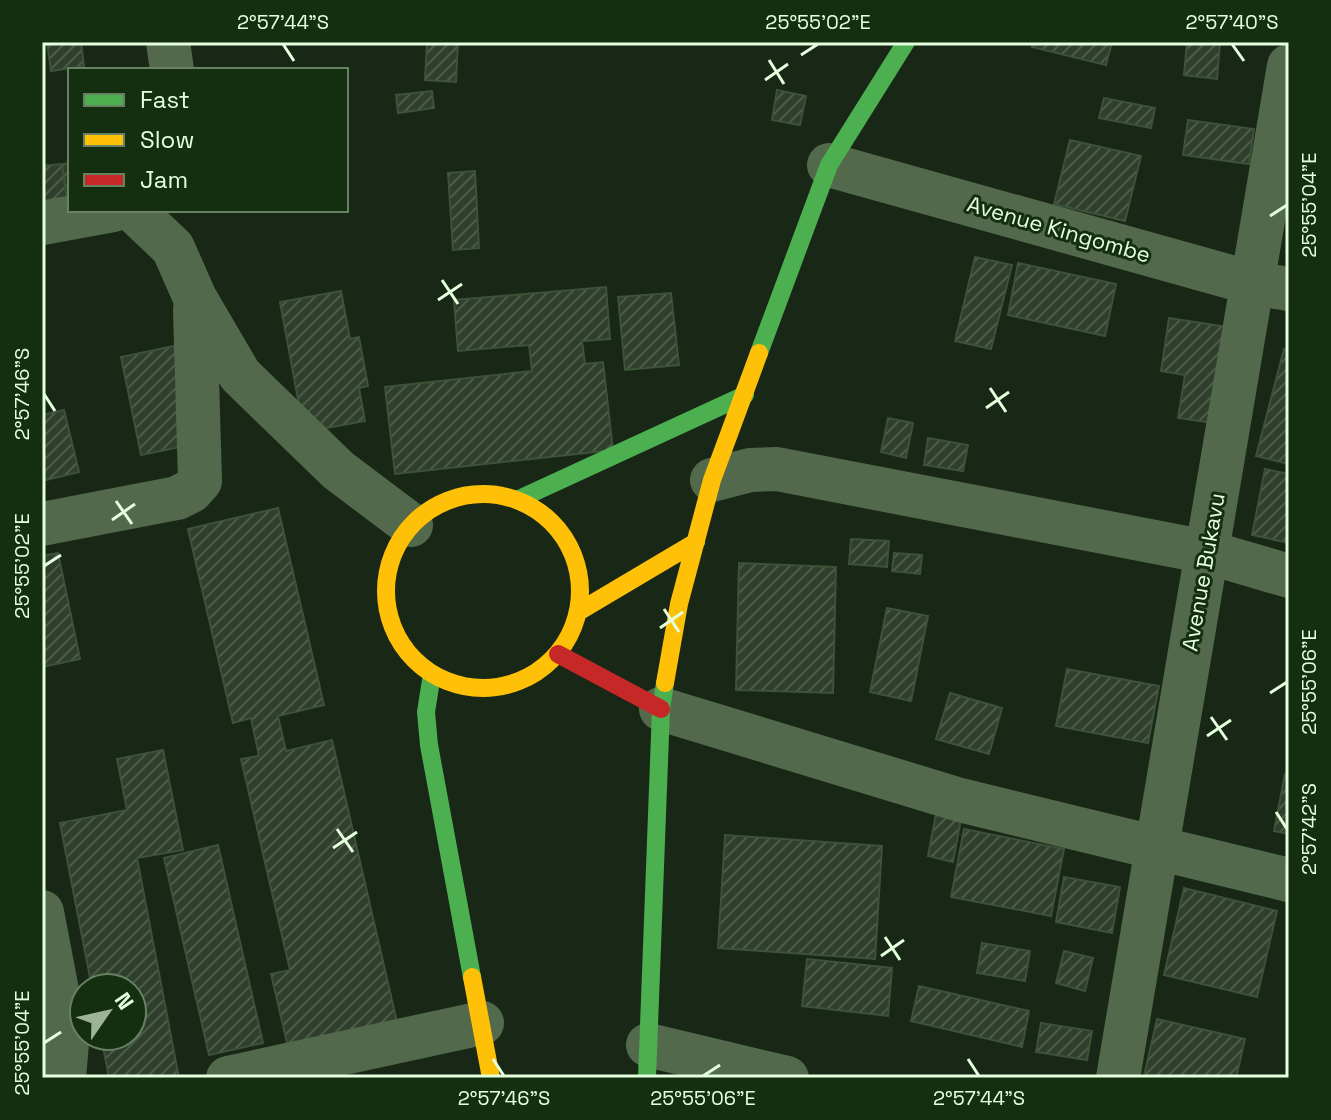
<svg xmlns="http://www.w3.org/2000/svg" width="1331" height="1120" viewBox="0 0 1331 1120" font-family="'Space Grotesk',sans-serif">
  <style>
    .building { fill: url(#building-hatch); stroke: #3c5239; stroke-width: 2 }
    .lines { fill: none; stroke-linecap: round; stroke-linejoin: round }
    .street { stroke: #53694c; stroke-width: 44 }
    .fast { stroke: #4caf50; stroke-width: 18 }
    .slow { stroke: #ffc107; stroke-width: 18 }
    .jam { stroke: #c62828; stroke-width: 18 }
    .ticks { fill: none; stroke: #e4ffdd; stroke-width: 3 }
    .labels { text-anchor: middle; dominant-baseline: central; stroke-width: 6; stroke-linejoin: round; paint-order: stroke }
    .street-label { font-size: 22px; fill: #e4ffdd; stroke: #142f0f }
    .neatline { fill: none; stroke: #e4ffdd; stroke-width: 3 }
    .ticks-label { font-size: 20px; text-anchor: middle; fill: #e4ffdd }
  </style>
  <defs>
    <pattern id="building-hatch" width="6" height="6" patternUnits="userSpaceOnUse" patternTransform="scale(2)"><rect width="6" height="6" fill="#2f3f2b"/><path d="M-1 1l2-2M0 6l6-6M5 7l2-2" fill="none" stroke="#4d5c49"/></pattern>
  </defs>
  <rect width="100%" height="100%" fill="#192816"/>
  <path class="building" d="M47,42H81L84,66L51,71Z
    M427,42H458L456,82L425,80Z
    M1033,42H1112L1106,65L1032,47Z
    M1187,42H1220L1217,79L1184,75Z
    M777,90L806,96L800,125L772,120Z
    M432,91L434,108L398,113L396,95Z
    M1104,98L1155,108L1151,128L1099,118Z
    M1188,120L1254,129L1249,164L1183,155Z
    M1070,140L1141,156L1125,221L1054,204Z
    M70,163V199L67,200L62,164Z
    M62,164L67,200L42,203V166Z
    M475,171L479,248L453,250L448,173Z
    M975,257L1012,265L991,349L955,341Z
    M1018,263L1116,284L1105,336L1008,315Z
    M606,287L610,339L582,341L585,364L603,362L613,450L395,474L385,387L532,371L529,345L458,351L454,300Z
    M341,291L350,339L359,337L368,386L359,388L365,421L304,432L280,302Z
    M671,293L679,365L625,370L618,297Z
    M1169,318L1228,327L1214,423L1178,418L1185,375L1161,371Z
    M174,346L194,444L141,455L121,357Z
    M1284,349L1289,350V464L1256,456Z
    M64,410L79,472L42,481V415Z
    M888,418L913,423L906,458L881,452Z
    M928,438L968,445L963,471L924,465Z
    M1265,469L1289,474V543L1252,535Z
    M278,508L324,705L278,716L286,751L332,740L397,1022L288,1047L271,974L290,970L241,759L259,756L251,718L233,723L188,529Z
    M851,539L889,541L887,567L849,564Z
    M58,553L80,659L42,667V556Z
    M894,553L922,555L920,574L892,571Z
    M739,563L836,567L833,693L736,690Z
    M887,608L928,616L911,701L870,692Z
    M1067,669L1159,686L1148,743L1056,726Z
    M950,693L1002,708L989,754L936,739Z
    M163,750L183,850L137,858L179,1078H109L101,1036H132V988H92L60,823L127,810L117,759Z
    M1285,774L1289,775V834L1274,831Z
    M936,814L961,819L953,862L928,856Z
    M964,829L1064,849L1051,916L951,897Z
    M725,835L882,846L875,959L718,948Z
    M218,845L263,1043L209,1055L164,858Z
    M1064,877L1120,887L1112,933L1056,922Z
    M1184,888L1277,911L1257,997L1164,975Z
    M982,943L1030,951L1025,981L977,973Z
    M1064,951L1093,958L1085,991L1056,983Z
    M807,959L892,968L888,1016L802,1006Z
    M919,986L1029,1011L1022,1047L911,1021Z
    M1157,1019L1245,1039L1236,1078L1144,1076Z
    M1041,1023L1092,1031L1087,1060L1036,1052Z"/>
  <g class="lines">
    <path class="street" d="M168,42L172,70
      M829,165L1252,283L1289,289
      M133,210L173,248L195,298L240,375L338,470L411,525
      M42,223L113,210
      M712,480L750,470L777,469L1207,552L1289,576
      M42,524L177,498L191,491L200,481L195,309
      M661,709L960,800L1289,880
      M42,912L67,1043L64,1078
      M648,1045L787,1078
      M228,1078L482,1023
      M1118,1078L1289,66"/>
    <path class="fast" d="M759,353L829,165L906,42
      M517,500L745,395
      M432,674L426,712L429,745L472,977
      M647,1078L661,709L665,683"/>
    <path class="slow" d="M386 591a97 97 0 1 1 194 0a97 97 0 1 1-194 0Z
      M578,612L696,542
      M665,683L679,604L712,480L759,353
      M472,977L491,1078"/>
    <path class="jam" d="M558,654L661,709"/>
  </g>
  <path class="ticks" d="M283,44L294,61M1232,44L1244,61M801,55L818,44M769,60L784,84M765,80L788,64M1270,216L1287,205M442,280L458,304M438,300L462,284M990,388L1006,412M44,394L55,411M986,408L1009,392M116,501L132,524M112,520L135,504M44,566L61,555M664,609L679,632M660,628L683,612M1270,693L1287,682M1211,717L1227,740M1207,736L1231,720M1276,812L1287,829M337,829L353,852M333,848L357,832M885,937L900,960M881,956L904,940M44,1043L61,1032M493,1059L504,1076M968,1059L979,1076M703,1076L720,1065"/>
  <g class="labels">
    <g class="street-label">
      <text transform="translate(1059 229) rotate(16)">Avenue Kingombe</text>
      <text transform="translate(1203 572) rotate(-80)">Avenue Bukavu</text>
    </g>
  </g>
  <rect width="1331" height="1120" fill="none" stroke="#142f0f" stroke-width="88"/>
  <rect x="68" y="68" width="280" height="144" fill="#142f0f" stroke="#678261" stroke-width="2"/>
  <rect x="84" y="94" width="40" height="12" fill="#4caf50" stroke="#678261" stroke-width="2"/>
  <text x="140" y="108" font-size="24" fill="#e4ffdd">Fast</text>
  <rect x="84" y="134" width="40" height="12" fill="#ffc107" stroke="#678261" stroke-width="2"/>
  <text x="140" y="148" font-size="24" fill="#e4ffdd">Slow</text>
  <rect x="84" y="174" width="40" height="12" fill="#c62828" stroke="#678261" stroke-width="2"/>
  <text x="140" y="188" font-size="24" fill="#e4ffdd">Jam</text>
  <g transform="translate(108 1012) rotate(56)"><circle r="38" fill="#142f0f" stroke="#678261" stroke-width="2"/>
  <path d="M0-6L14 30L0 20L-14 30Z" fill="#9db497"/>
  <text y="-12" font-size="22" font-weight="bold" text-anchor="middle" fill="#e4ffdd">N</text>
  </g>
  <rect x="44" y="44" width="1243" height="1032" class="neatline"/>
  <g class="ticks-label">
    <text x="283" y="29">2°57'44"S</text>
    <text x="818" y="29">25°55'02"E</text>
    <text x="1232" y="29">2°57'40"S</text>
    <text transform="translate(1309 205) rotate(-90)" y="7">25°55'04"E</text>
    <text transform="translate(22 394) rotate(-90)" y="7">2°57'46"S</text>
    <text transform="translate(22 566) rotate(-90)" y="7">25°55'02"E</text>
    <text transform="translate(1309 682) rotate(-90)" y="7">25°55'06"E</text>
    <text transform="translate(1309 829) rotate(-90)" y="7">2°57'42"S</text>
    <text transform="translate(22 1043) rotate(-90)" y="7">25°55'04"E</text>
    <text x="504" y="1105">2°57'46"S</text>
    <text x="703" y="1105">25°55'06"E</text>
    <text x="979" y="1105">2°57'44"S</text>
  </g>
</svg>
